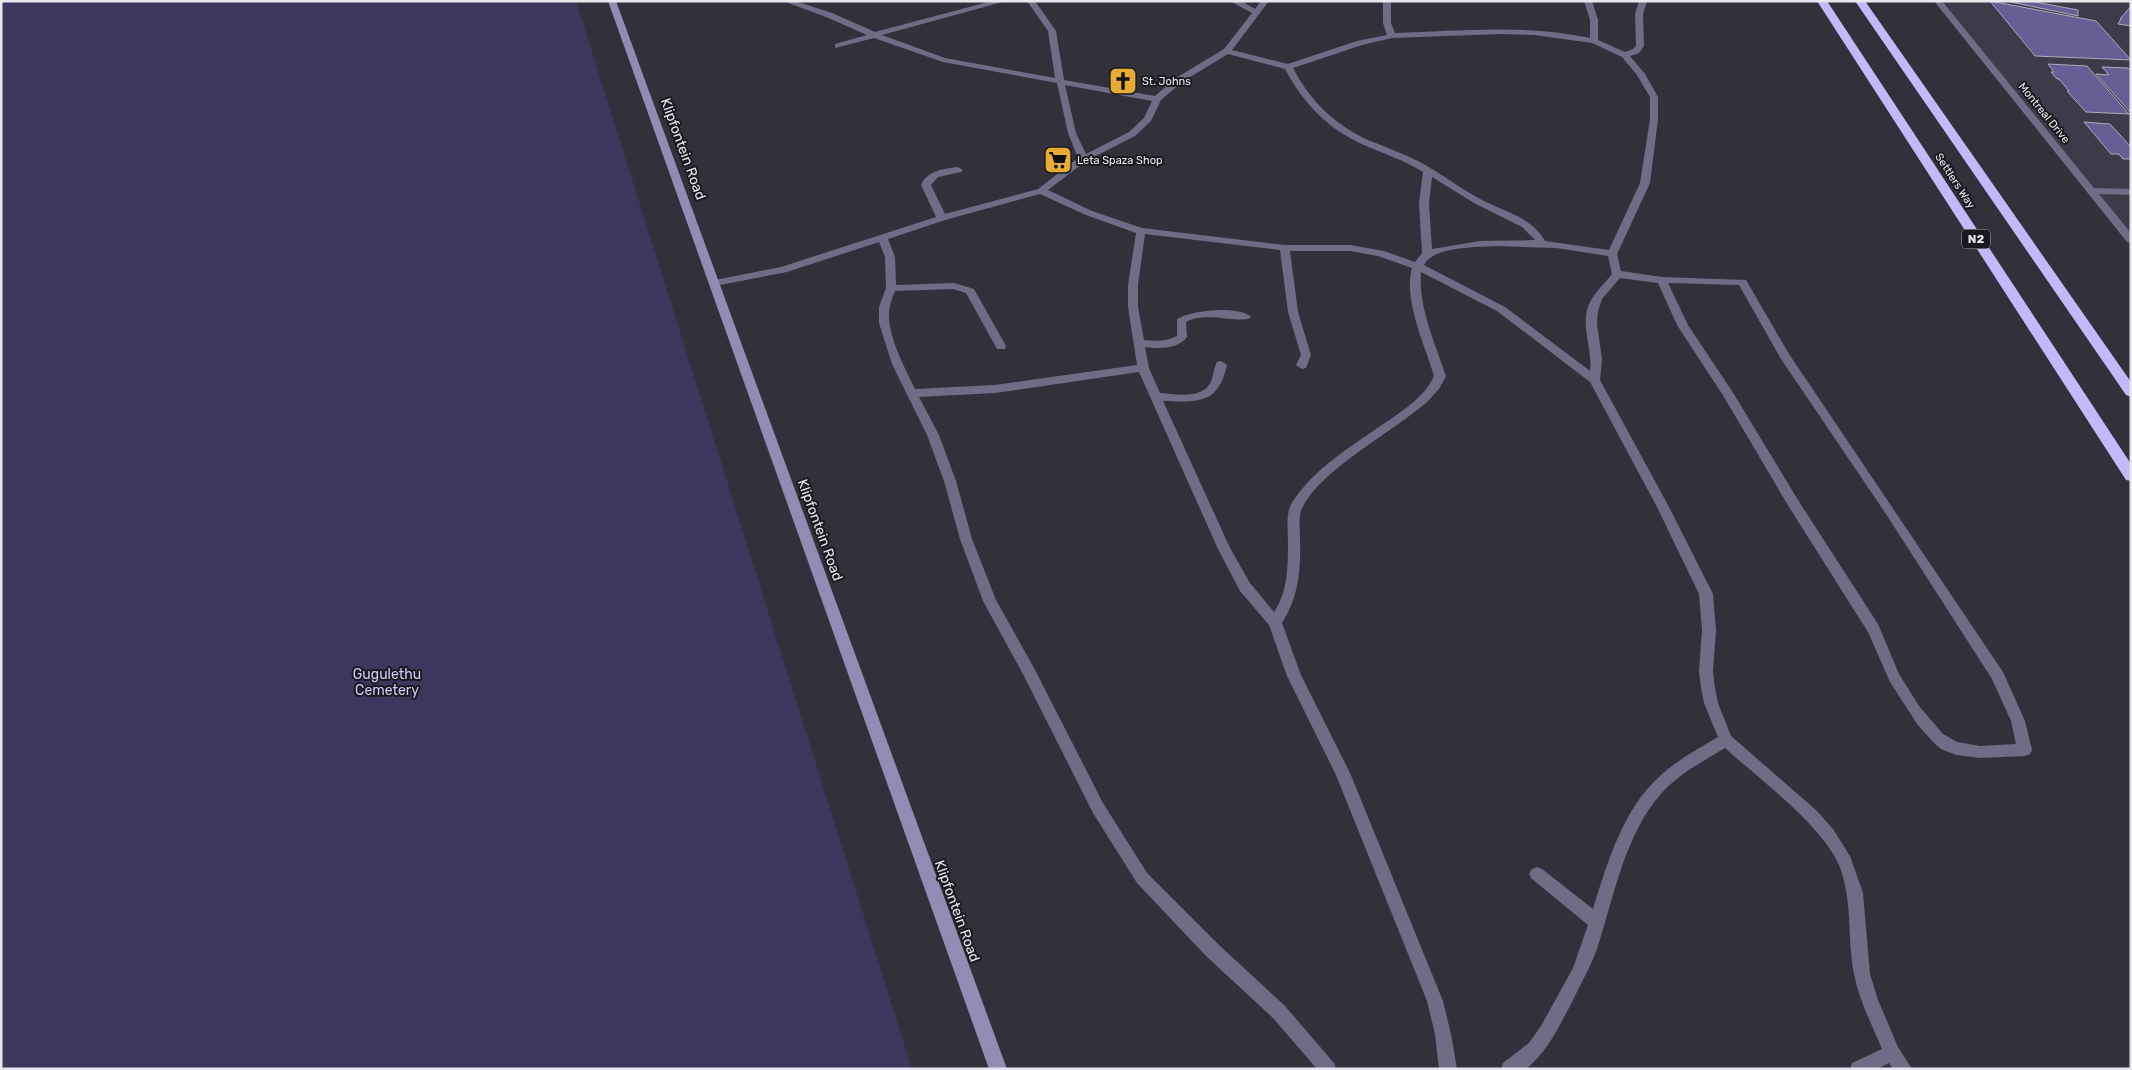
<svg xmlns="http://www.w3.org/2000/svg" width="2132" height="1070" viewBox="0 0 2132 1070" font-family="Rubik,sans-serif">
  <style>
    .built { fill: #3c3b4a }
    .green { fill: #3d365d }
    .building { fill: #675e95; stroke: #acabb7 }
    .lines { fill: none; stroke-linecap: round; stroke-linejoin: round }
    .minor { fill: #6f6c85; fill-rule: evenodd }
    .secondary { fill: #918cb3; fill-rule: evenodd }
    .motorway { fill: #c2baf8; fill-rule: evenodd }
    .labels { text-anchor: middle; dominant-baseline: central; stroke-width: 4; stroke-linejoin: round; paint-order: stroke }
    .far-poi-label { font-size: 11px; fill: #e8e7ee; stroke: #1a1a1e; text-anchor: start }
    .far-street-label { font-size: 11px; fill: #e8e7ee; stroke: #1a1a1e }
    .shield { fill: #1a1a1e; stroke: #aaaab0; stroke-width: 1 }
    .shield-label { font-size: 12px; font-weight: bold; fill: #e8e7ee }
    .street-label { font-size: 14px; fill: #e8e7ee; stroke: #1a1a1e }
    .park-label { font-size: 14px; fill: #d0cafc; stroke: #1a1a1e }
  </style>
  <rect width="100%" height="100%" fill="#32313b"/>
  <path class="built" d="M1938,1H2131V240Z"/>
  <path class="green" d="M1,1H576L912,1069H1Z"/>
  <path class="building" d="M1990,1L2096,21L2131,60L2035,56Z
    M2006,1H2030L2078,10V16Z
    M2131,6V26L2118,24L2121,19H2120Z
    M2048,64L2087,66L2129,114L2086,112L2067,91H2069L2059,79H2057L2051,72H2054Z
    M2102,67L2128,68L2131,71V113L2096,74L2109,75Z
    M2084,122L2110,124L2131,147V159H2123L2119,154H2111Z"/>
  <g class="lines">
    <path class="minor" d="M783,1H795L832,13L875,32L992,1H1006L882,35L945,58L1055,78L1048,31L1027,1H1035L1056,31L1064,80L1155,96L1176,78L1224,49L1252,13L1230,1H1241L1255,9L1261,1H1269L1232,50L1288,64L1357,41L1387,35L1383,23V1H1391V23L1395,33C1460,31 1526,24 1590,38V20L1584,1H1592L1598,20V40L1625,52L1633,49L1636,46L1635,14L1639,1H1647L1643,14L1644,46L1639,53L1630,56L1645,74L1658,97V119L1650,183L1617,254L1621,271L1662,277L1746,280L1789,354L2003,672L2025,721L2032,750L2030,754L2025,756L1980,758L1956,755L1941,749L1933,742L1917,724L1890,682L1868,632L1789,507L1724,397L1677,325L1658,283L1620,278L1602,299L1598,311L1597,324L1602,359L1600,380L1669,507L1713,594L1716,630L1713,671L1715,688L1718,703L1731,736L1816,810L1833,829L1850,856L1863,893L1870,974L1878,1000L1898,1047L1912,1069H1893L1889,1063L1877,1069H1850L1852,1063L1882,1049C1872,1025 1859,1000 1854,974C1847,938 1853,900 1839,865C1822,825 1758,778 1725,748C1702,762 1678,774 1660,795C1624,837 1614,897 1597,949C1590,968 1580,985 1571,1004C1558,1028 1548,1051 1526,1069H1501L1503,1063L1529,1043L1541,1026L1573,968L1588,925L1532,879L1529,874L1532,869L1537,867L1542,869L1593,909C1607,863 1623,809 1660,776C1677,760 1698,749 1718,737L1704,703L1701,688L1699,671L1702,630L1699,594L1657,507L1590,382L1497,311L1421,272C1418,307 1435,343 1446,376L1439,389L1427,402C1393,432 1321,469 1302,508C1298,516 1300,529 1300,538C1301,568 1299,597 1282,623L1301,675L1350,773L1443,1001L1451,1034L1457,1069H1439L1435,1034L1427,1001L1336,775L1287,676L1269,625L1240,591L1218,549L1139,372L995,393L919,397L939,435L956,481L972,539L996,600L1034,668L1103,803L1147,873L1218,944L1285,1006L1334,1063L1336,1069H1317L1273,1018L1206,956L1137,883L1093,813L1024,676L983,601L960,539L944,481L927,435L892,364L879,323V307L886,288L885,257L879,242L787,272L715,286L710,283L715,280L781,267L936,217L921,185C928,170 944,169 958,167L963,170L961,172L938,177L931,185L945,214L1038,189L1078,158L1068,133L1057,83L943,62L874,38L835,48V44L867,35L826,17ZM1501,34L1534,35L1592,43L1622,57L1637,75L1650,97V119L1640,183L1609,250L1545,241C1533,219 1507,212 1486,202C1462,190 1441,173 1418,161C1402,153 1385,147 1368,140C1335,125 1310,101 1293,68L1362,45L1392,38ZM1228,54L1285,69C1303,103 1328,129 1364,145C1384,154 1404,160 1423,172L1419,203L1422,253L1415,262L1384,251L1350,245H1285L1142,228L1092,211L1048,190L1086,161L1135,136L1151,121L1161,100L1182,82ZM1065,85L1152,101L1144,118L1129,132L1086,154L1076,133ZM1432,177L1474,203L1522,227L1535,240L1480,241L1432,249L1429,203ZM1040,194L1086,215L1136,233L1128,285V307L1137,365L995,385L915,389C905,368 884,330 890,306C891,301 893,296 895,291L953,289L966,293L997,349H1005L1006,346L974,289L954,283L896,285L895,257L888,239L945,220ZM1145,234L1280,250L1288,312L1301,355L1296,365L1302,369L1306,368L1311,355L1298,312L1290,251H1350L1378,256L1412,268C1403,300 1425,345 1434,376C1425,397 1401,412 1382,425C1350,447 1315,468 1293,501C1285,513 1288,528 1288,542C1288,565 1288,592 1274,612L1250,583L1230,548L1163,401C1198,402 1218,405 1227,365L1221,361L1217,362C1213,369 1214,378 1209,385C1199,399 1175,394 1160,393L1149,368L1145,347C1159,349 1178,349 1187,337L1186,322C1205,310 1243,325 1251,317C1240,305 1191,310 1177,319V336C1166,342 1155,341 1144,340L1138,307V285ZM1499,246L1556,248L1608,256L1612,274C1605,283 1596,291 1590,302C1579,323 1593,349 1590,371L1505,307L1424,265C1433,246 1480,247 1499,246ZM1668,283L1739,285L1781,359L1886,514L1992,679L2011,721L2016,744L1980,746L1957,742L1943,734L1919,706L1899,674L1878,624L1798,500L1732,391L1688,325Z
      M1934,1H1942L2094,188L2131,189V195L2099,194L2131,233V243L2127,242Z"/>
    <path class="secondary" d="M608,1H616L1007,1069H989Z"/>
    <path class="motorway" d="M1817,1H1827L2131,464V481L2126,480Z
      M1855,1H1865L2131,382V397L2126,395Z"/>
  </g>
  <defs>
    <symbol id="church-square" viewBox="-11 -11 22 22"><rect x="-9" y="-9" width="18" height="18" rx="4" fill="#e7ac36" stroke="#1a1a1e"/><path d="M-1.2-6h2.4v3.5h3.3v2.4h-3.3V6h-2.4V-.1h-3.3v-2.4h3.3Z" fill="#111"/></symbol>
    <symbol id="supermarket-square" viewBox="-11 -11 22 22"><rect x="-9" y="-9" width="18" height="18" rx="4" fill="#e7ac36" stroke="#1a1a1e"/><path d="M-6-5.5h2.5l.6 2H6L4.5 2H-2.5L-4.4-4H-6ZM-1.5 3.2a1.3 1.3 0 1 0 .1 0ZM3 3.2a1.3 1.3 0 1 0 .1 0Z" fill="#111"/></symbol>
  </defs>
  <g fill-rule="evenodd">
    <use href="#church-square" x="1107" y="65" width="32" height="32"/>
    <use href="#supermarket-square" x="1042" y="144" width="32" height="32"/>
  </g>
  <g class="labels">
    <g class="far-poi-label">
      <text x="1142" y="81">St. Johns</text>
      <text x="1077" y="160">Leta Spaza Shop</text>
    </g>
    <g class="far-street-label">
      <text transform="translate(2044 113) rotate(51)">Montreal Drive</text>
      <text transform="translate(1955 181) rotate(57)">Settlers Way</text>
    </g>
    <rect class="shield" x="1962" y="229.5" width="28" height="19" rx="4"/>
    <g class="shield-label">
      <text x="1976" y="239">N2</text>
    </g>
    <g class="street-label">
      <text transform="translate(683 149) rotate(70)">Klipfontein Road</text>
      <text transform="translate(820 530) rotate(70)">Klipfontein Road</text>
      <text transform="translate(957 911) rotate(70)">Klipfontein Road</text>
    </g>
    <g class="park-label">
      <text x="387" y="674">Gugulethu<tspan x="387" dy="16">Cemetery</tspan></text>
    </g>
  </g>
  <rect width="2132" height="1070" fill="none" stroke="#e8e7ee" stroke-width="5"/>
</svg>
